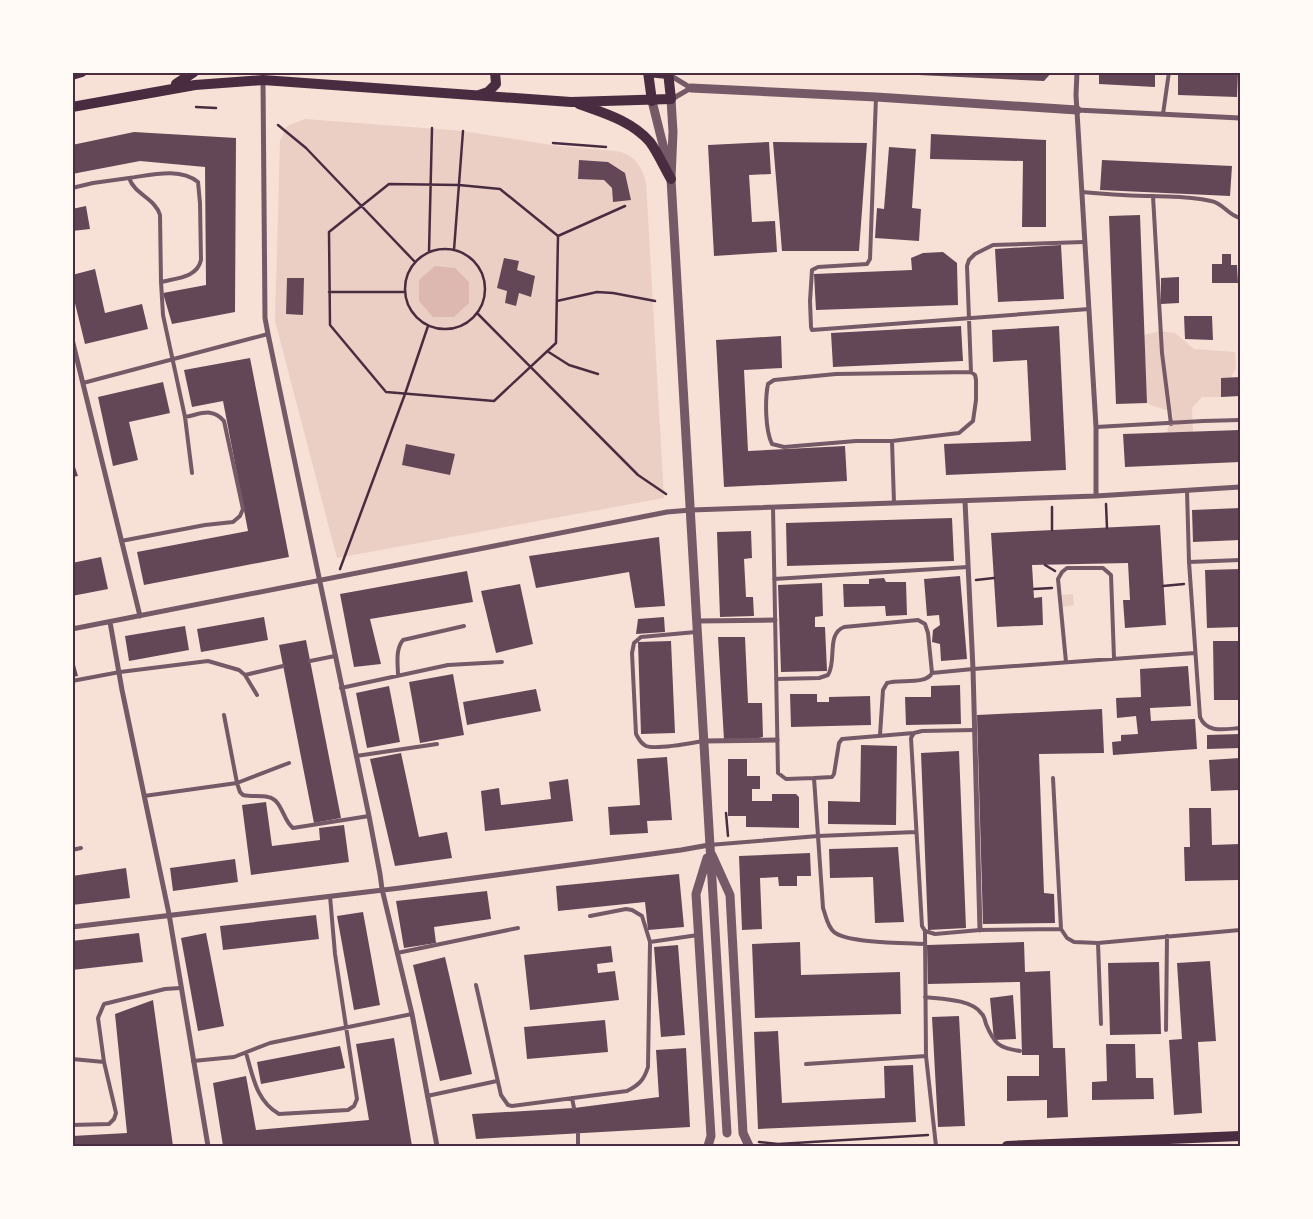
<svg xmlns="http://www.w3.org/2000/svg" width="1313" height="1219" viewBox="0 0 1313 1219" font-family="'Libre Baskerville',serif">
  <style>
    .green { fill: #ebcfc5 }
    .water { fill: #dcb8b0 }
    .building { fill: #644757 }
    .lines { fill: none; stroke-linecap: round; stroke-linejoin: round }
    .path { stroke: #4a2c40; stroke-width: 2.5 }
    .service { stroke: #755966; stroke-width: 4 }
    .minor { stroke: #755966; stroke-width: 5 }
    .tertiary { stroke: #755966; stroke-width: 9 }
    .secondary { stroke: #4a2c40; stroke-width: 10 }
    .neatline { fill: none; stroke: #4a2c40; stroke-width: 2 }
  </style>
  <rect width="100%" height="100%" fill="#f7e1d7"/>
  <path class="green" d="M305,119L463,131L558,146L616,151C634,154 641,165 646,182L664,498L337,558L275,321L280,141L287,126Z
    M1160,331L1175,333L1194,349L1235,352L1236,368L1221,397H1202L1192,408L1193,432L1167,433L1169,421L1173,419V413C1165,408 1155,408 1147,403L1144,335Z
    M1073,594L1074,605L1063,607L1062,595Z"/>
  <path class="water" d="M435,266L455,268L469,282V303L454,317H433L419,301V280Z"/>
  <path class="building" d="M919,72H1052L1044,81L918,75Z
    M1099,72H1155V87L1099,84Z
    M1178,72H1238L1237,97L1178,95Z
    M134,132L236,138L235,312L172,324L163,293L206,285L205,167L140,161L72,174V145Z
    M931,134L1046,140V227H1022L1023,161L930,159Z
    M769,142L771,174L749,175L752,222L775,221L777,252L714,256L708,145Z
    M773,142L867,143L859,251H782Z
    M889,147L916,149L912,208L921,209L919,241L875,238L877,208L884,209Z
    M579,160L608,162L625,173L631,200L613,202L612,188L604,180L578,179Z
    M1102,160L1232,166L1230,196L1100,190Z
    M86,206L90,229L72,231V209Z
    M1140,215L1147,403L1116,404L1109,216Z
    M1061,245L1064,299L998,302L995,249Z
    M943,252L957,263L958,305L816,310L814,274L912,270L911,258L923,253Z
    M1222,254H1231V265H1237L1238,283H1212V264H1222Z
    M504,258L519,261L517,270L535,276L531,297L519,293L516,306L505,303L507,291L497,288Z
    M95,269L105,313L142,304L148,329L85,344L72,291V275Z
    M1179,277V303L1161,304V278Z
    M287,278H304L303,315L286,314Z
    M1184,316H1212L1213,340L1185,339Z
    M961,326L963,361L833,367L831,333Z
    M1059,326L1066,470L946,475L944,444L1031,441L1027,360L993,362L992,330Z
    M781,336L782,368L744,370L748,451L845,446L847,481L724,487L716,340Z
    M250,358L289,557L144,585L137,552L248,531L223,401L192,407L184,370Z
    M1240,377V396L1221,397V378Z
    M163,382L170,413L129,422L138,460L113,466L98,397Z
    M1240,430V462L1125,467L1123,434Z
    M406,444L455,454L450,475L402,465Z
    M72,458L78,476L72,477Z
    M1240,508V540L1193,542L1192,510Z
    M952,518L954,561L787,566L786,523Z
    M1160,525L1166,625L1125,628L1123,600H1130L1128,563L1032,565L1034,598L1042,597L1043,625L997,627L991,533Z
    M751,531L752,558L744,559L746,597H753L754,616L720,617L717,532Z
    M659,537L665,606L635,608L629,572L536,588L529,556Z
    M101,557L108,589L72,596V563Z
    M1240,569V627L1207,628L1205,570Z
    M467,571L473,602L370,619L381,664L354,667L340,594Z
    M960,576L967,659L941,661L940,644L932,642L933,630L940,625L939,615L927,616L924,579Z
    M884,578L886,582H906L907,615L886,616L885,606L844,607L843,584H869V579Z
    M822,583L823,616L815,617V627H825L827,671L781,672L778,585Z
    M520,584L533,644L496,653L481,591Z
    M264,617L268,640L201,652L197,629Z
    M664,617L665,632L636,634L638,619Z
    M185,626L189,650L129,661L125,636Z
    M718,637H745L748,703H762L763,737L751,740H724Z
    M306,640L341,818L314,823L279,645Z
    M671,641L675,733L641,734L638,642Z
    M1213,641H1240V700H1214Z
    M72,654L78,676L72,677Z
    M1188,666L1191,706L1150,708L1151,721L1195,719L1197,749L1113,755L1112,742L1121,741V735L1138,734L1136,716L1117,718L1116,698L1141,697L1140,669Z
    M453,674L464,735L420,743L409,682Z
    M960,685L961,724L906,725L905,697H931V686Z
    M389,686L400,742L367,748L356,693Z
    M536,689L541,711L467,725L463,702Z
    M790,694H817V702H829V697L870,696L871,725L791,727Z
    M1102,709L1104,753L1039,754L1044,893L1054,894L1055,923L983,924L977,715Z
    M1240,734V748L1207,749V735Z
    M861,745L897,746L896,825L828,824V801L860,802Z
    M959,751L966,928L928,930L921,753Z
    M401,753L419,837L447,832L452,858L395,866L370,759Z
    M667,757L672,820L647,821L648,833L610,835L608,807L640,805L637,759Z
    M1240,758V790L1211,791L1209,760Z
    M728,759H747V776H760V789H752V801H772V794H796L799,797V828L746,827V816H728Z
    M568,779L573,821L485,831L481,791L499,788L501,805L551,799L549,782Z
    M266,802L272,846L320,840L319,828L344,825L349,862L251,875L242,805Z
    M1189,808H1211L1212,845L1240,844V880L1185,881L1184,847H1190Z
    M898,847L904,922L875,923L873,877L830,878L829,849Z
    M810,853L811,876H797V886H779L778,877L760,878L762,929L742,930L739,856Z
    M235,859L238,882L173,891L170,868Z
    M126,868L130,898L72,905V876Z
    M679,874L684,927L648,930L645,902L558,911L556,886Z
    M487,891L491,919L434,927L436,943L404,948L396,901Z
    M363,912L380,1005L354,1010L337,916Z
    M316,915L319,939L223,950L220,926Z
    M139,933L143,962L72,970V941Z
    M206,933L224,1026L198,1031L181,938Z
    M800,942L801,975L900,972L901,1014L755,1018L752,944Z
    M1024,942L1025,972L1050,971L1053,1048H1065L1068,1117L1047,1118V1100L1007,1101V1076H1039V1055H1022L1020,982L928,984L927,945Z
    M678,945L685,1035L661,1037L654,947Z
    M611,946L613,962L597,964L598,973L615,971L619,1000L530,1010L524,955Z
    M445,957L472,1074L440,1081L413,965Z
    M1210,961L1216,1041L1198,1042L1202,1113L1174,1115L1169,1040L1182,1039L1177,963Z
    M1159,962L1161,1034L1110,1035L1108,963Z
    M1013,995L1016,1039L994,1040L990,998Z
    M153,1000L173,1146H72V1136L127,1133L115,1014Z
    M959,1016L965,1126L938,1127L932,1017Z
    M605,1020L608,1052L527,1059L524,1027Z
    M778,1031L782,1103L885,1098L884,1066L913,1065L916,1122L758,1129L754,1032Z
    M394,1038L412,1146H223L213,1083L246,1076L256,1130L369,1120L356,1044Z
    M1106,1044H1135L1136,1078H1153L1154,1099L1092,1100V1082L1107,1081Z
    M340,1046L345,1068L261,1084L257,1062Z
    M686,1048L690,1127L476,1139L472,1114L574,1108L659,1097L656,1050Z"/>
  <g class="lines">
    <path class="path" d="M196,107L216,108
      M278,125L306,148L415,262
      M553,143L606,147
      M389,184L459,185L500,189L558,236L556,343L494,401L386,392L330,325L329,232Z
      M558,236L625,206
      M405 289a40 40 0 1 1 80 0a40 40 0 1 1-80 0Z
      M454,250L463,131
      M429,252L432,128
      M329,292H405
      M557,301L597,292L613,293L655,301
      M477,313L638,475L666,494
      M547,351L569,365L598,374
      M1106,504L1107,528
      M1052,507V530
      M1045,565L1055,571
      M340,569L405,394L428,326
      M976,580L994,578
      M1163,586L1184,584
      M1034,589L1052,588
      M726,813L728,836
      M759,1142L778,1144L928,1135"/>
    <path class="service" d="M876,97L870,259L867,264L818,267L812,270L810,301L811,327L812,330L1089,309
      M1163,114L1169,72
      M129,178C151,175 180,167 198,182L200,203L201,260C197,278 176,278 161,282
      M72,188L93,183L129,178C135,195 155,198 160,215L161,282L163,315L185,417L192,473
      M1082,192C1105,194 1129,196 1152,196C1174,197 1189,196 1211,201C1223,203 1228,215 1240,218
      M1153,196L1162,353L1171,424
      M971,372L836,374L774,380L768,384C765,399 765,430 772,444L784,447L856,441H892L959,433L973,421L976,400V380L975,375L971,372L967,266L969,260L975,254L993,245L1084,242
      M83,383L268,334
      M1096,427L1203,421L1240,420
      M892,441L894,503
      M1187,490L1189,562L1200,717C1207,734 1225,729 1240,728
      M773,507L778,773L786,779L814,778L823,908C826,916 827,926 834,932C846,943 907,943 925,944
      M121,541L205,525L233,522L240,516L243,509L224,421C212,407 201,414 185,417
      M1189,562L1240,560
      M774,579L968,567
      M696,632L641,637L634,643L632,653L636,734C639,739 640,743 646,746C656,750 691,743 703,741
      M310,661L335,656
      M1066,662L1058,579L1062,572L1067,568H1103L1111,575L1114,658
      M245,675L283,666
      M398,676C398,664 395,650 403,640L464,626
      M776,679L819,678L828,675C837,661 826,634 844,627L918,620L925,624L928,633L932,673
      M72,681L120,672L208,661L239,670L245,675L257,695
      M341,688L448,665L502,662
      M975,730L922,731L914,733L911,738L922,926L925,931L935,934L980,930L1061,929
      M880,735L883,690L887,683C900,679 926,685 932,673L973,669L1195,653
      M356,756L437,744
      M289,763L237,783L240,792L243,795C251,797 260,795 268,797C282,799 283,821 293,828L369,816
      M814,778L832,777L834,774L839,743L842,739L914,733
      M1053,778L1061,929L1067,938L1074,942L1098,943L1240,930
      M144,796L237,783L224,715
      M709,845L818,836L916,832
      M72,850L81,848
      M590,916L626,909L632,910L642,916L650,942
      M925,931L926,1056L936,1146
      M1098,943L1101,1024
      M397,953L518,928
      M476,985L501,1095L508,1105L512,1106L627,1091C639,1085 644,1080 648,1067L650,942L698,935
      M925,997C941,999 971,999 981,1013C984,1015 985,1020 986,1024C994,1043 998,1048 1020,1051
      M1166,1030L1167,936
      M246,1053C253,1076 256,1101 279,1114L348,1110L354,1106L357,1099L335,954L330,896
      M72,1059L104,1062
      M193,1061L234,1057L270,1043L412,1014
      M806,1064L926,1056
      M427,1096L497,1081
      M572,1098L574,1108
      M72,1125L109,1124L114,1119L116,1113L104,1062L98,1018L104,1004L165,989L180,988
      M578,1146V1134"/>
    <path class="minor" d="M1077,72L1076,95L1096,427V496
      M668,74L691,88L672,99
      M263,80L265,318L268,334L369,816L380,874L382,889L412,1014L437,1146
      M1077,110L1240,118
      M72,339L140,616
      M965,501L973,669L980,930
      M698,621L775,620
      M110,622L122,690L169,914L208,1146
      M72,629L667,512L691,510L1096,496L1240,487
      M703,741L777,740
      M72,927L400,888L681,850L709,845"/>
    <path class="tertiary" d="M691,88L876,97L1077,110
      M671,99L673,132L671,179C691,497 706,815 727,1133
      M652,101L669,169
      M712,855L730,895L743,1133L749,1146
      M707,858L696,894L711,1136L708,1146"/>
    <path class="secondary" d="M647,72L668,74
      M648,72L652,101
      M72,75L82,72
      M176,84L194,72
      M479,95L488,92L496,84L495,72
      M579,104C604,113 632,121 650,142C658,153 664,167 671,179
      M72,107L195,85L263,80L571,102L671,99L668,72
      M1007,1146L1240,1136"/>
  </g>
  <rect width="1313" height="1219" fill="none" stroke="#fffaf5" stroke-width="148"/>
  <rect x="74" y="74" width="1165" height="1071" class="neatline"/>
</svg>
